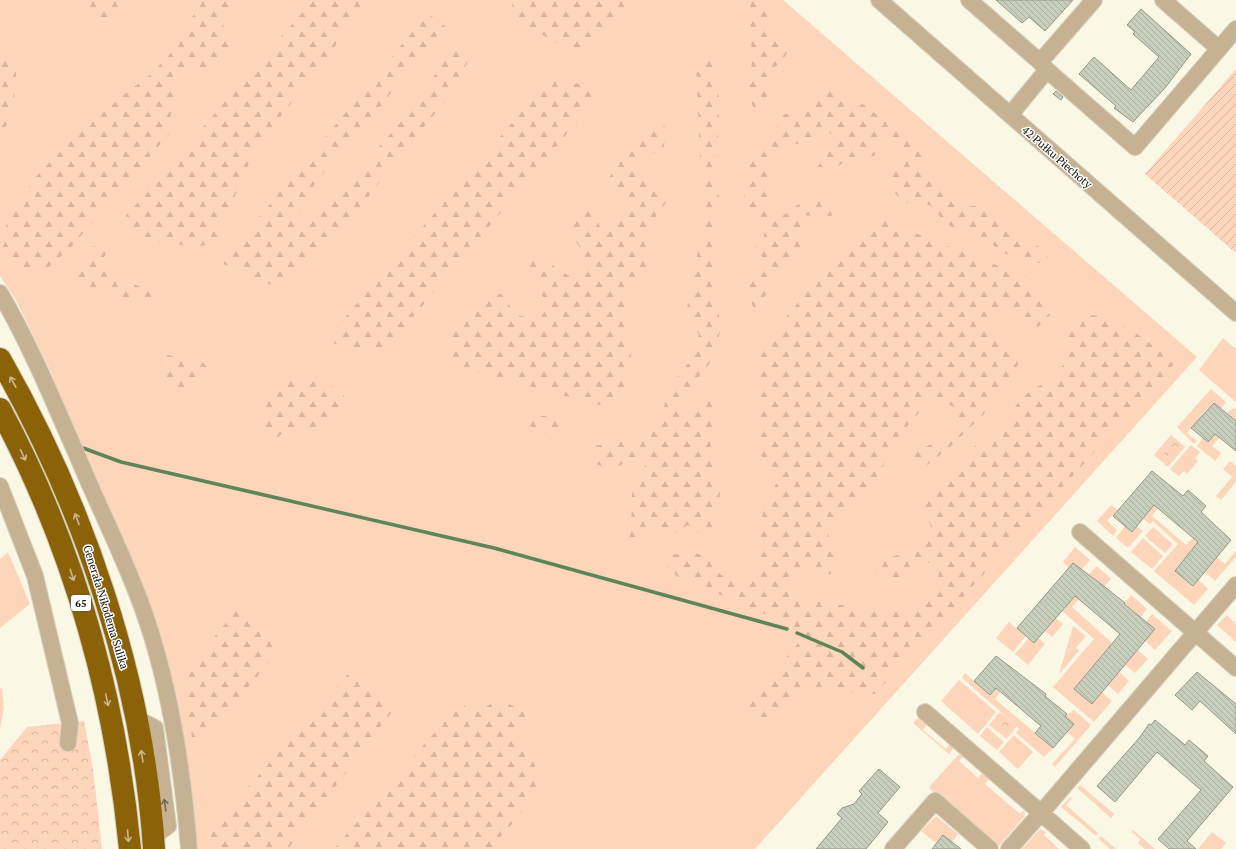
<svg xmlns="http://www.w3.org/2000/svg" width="1236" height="849" viewBox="0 0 1236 849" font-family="'PT Serif',serif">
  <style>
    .grass { fill: #fdd5ba }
    .forest { fill: url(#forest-firs) }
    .park { fill: url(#park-crowns) }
    .garden { fill: url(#garden-furrows) }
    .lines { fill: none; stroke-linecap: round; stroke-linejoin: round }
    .stream { stroke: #5d8559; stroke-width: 3.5 }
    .building { fill: url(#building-back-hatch); stroke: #929887 }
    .minor-casing { stroke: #d4d1c0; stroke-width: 18 }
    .highway-casing { stroke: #d4d1c0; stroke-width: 24 }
    .minor { stroke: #c6b293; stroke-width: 16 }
    .highway { stroke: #8c6209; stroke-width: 22 }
    .oneway { stroke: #cbb890 }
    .oneway2 { stroke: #736754 }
    .labels { text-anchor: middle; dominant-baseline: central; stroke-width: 3; stroke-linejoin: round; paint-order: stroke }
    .shield { fill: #fff; stroke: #565551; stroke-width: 1 }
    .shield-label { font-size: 10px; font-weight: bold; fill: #0d0c06 }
    .street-label { font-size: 11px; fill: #0d0c06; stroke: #fff }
  </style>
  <defs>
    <pattern id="forest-firs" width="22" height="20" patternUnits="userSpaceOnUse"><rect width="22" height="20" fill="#fdd5ba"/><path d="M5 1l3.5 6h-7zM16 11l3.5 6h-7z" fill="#d8b69e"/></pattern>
    <pattern id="park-crowns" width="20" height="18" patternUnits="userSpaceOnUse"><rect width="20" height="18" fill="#fdd5ba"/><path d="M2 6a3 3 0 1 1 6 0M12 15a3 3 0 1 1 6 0" fill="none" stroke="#d8b69e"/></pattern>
    <pattern id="garden-furrows" width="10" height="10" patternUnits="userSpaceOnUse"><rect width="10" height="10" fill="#fdd5ba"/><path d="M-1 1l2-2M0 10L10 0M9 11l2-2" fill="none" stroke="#d8b69e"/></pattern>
    <pattern id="building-back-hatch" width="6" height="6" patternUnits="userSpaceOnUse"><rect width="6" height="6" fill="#c8cebc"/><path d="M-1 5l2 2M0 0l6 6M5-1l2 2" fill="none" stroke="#abb0a0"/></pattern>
  </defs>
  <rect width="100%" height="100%" fill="#faf7e4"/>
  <path class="grass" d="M0,0H783L1197,357L755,849H197L182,731L157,633L50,370L16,300L0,276Z
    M1223,338L1236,349V402L1199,370Z
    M1211,389L1226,402L1221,409L1208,408L1187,433L1197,441L1194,444L1177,427Z
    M1233,408L1236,409V421L1227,413Z
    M1215,433L1221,436L1212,446L1221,453L1215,461L1197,446L1203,438Z
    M1191,445L1200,452L1195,458L1198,461L1187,474L1184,471L1179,476L1170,469Z
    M1159,449L1173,461L1168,467L1154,455Z
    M1230,461L1236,466V482L1221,500L1216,496L1232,477L1223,469Z
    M1111,505L1118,510L1107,521L1117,530L1113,536L1097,521Z
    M1154,505L1158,508L1152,516L1186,545L1193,538L1199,542L1175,571L1193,586L1198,579L1208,589L1194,605L1154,571L1178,544L1153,521L1150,524L1143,519Z
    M1125,526L1132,532L1137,526L1143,531L1128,548L1116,538Z
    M1153,527L1173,544L1165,553L1145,536Z
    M1143,538L1163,556L1152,569L1131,552Z
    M1075,547L1090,560L1081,570L1069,568L1063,562Z
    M1236,551V557L1215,581L1205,572L1217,557L1225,564Z
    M8,552L30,604L0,628V559Z
    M1097,566L1111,579L1104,587L1089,574Z
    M1131,595L1147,609L1140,618L1124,604Z
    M1075,596L1079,599L1072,607L1112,643L1074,689L1092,703L1102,692L1112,701L1094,722L1053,687L1094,639L1062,611Z
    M1152,614L1172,631L1155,650L1145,641L1153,632L1144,624Z
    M1227,615L1236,624V642L1217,625Z
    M1056,618L1063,624L1052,637L1045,631Z
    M1009,622L1026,636L1013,652L996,638Z
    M1073,626L1086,636L1076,648L1079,651L1059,674Z
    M1029,638L1034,643L1038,638L1045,644L1028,665L1015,654Z
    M1138,650L1148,659L1135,673L1125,665Z
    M1119,672L1129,681L1118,694L1108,685Z
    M965,673L990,695L996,688L1000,692L995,699L1053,748L1044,757L1016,733L1019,729L1017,726L962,678Z
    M959,680L996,712L978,734L941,701Z
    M2,688L4,708L0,728V689Z
    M1074,710L1091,725L1055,767L1052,764L1075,739L1067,732L1074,723L1065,716Z
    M921,715L929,722L923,730L946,749L952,742L954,747L949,754L913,723Z
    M987,727L1004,742L997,750L980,736Z
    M1014,735L1033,752L1018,769L999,752Z
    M960,753L965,754L959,761L978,778L984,771L991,777L985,784L1020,814L1023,811L1025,813L1024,817L998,847L995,846L930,789V786Z
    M1080,785L1114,814L1111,818L1077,788Z
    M1070,797L1072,798L1066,805L1098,833L1096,836L1061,807Z
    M936,816L958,834L952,842L943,835L936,843L921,831Z
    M1040,829L1046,832L1044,835L1059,849H1022Z
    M1133,830L1155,849H1145L1138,843L1140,839L1132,832Z
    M1212,832L1226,843L1221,849H1198Z
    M1101,836L1116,849H1110L1099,839Z"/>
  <path class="forest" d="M85,0H126L101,24L82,6Z
    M202,0H233L223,25L234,51L215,69L181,73L172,100L169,134L72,246L48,268L23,274L0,255V251L8,238L5,214L18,203L35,178L71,139L94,121L127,92L151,74L173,51Z
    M313,0H376L344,28L331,55L309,80L254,151L215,243L196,247L135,239L126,216Z
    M512,0H632L576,55L513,17Z
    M750,0H763L770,15L774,37L785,44L787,53L781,63L771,69L767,79V96L760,107H753L747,92L752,62Z
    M428,13L445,26L366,124L315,183L293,229L327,208L414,106L452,49L473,53L444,103L398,157L354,216L305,268L271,285L221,263Z
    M710,57L715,72L719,98L717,172L719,206L712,238L713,265L711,270L721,327L714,358L682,397L677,413L686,418L704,395L714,389V417L710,433L713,470L720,493L715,533L705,537L688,525L673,534L662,528L649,524L640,542L627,548L631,532L632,492L650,456L634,458L611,470L594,463V446L629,441L661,425L667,391L693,357L699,334L685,318L704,219L700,158L696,65L701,58Z
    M4,59L16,69V86L10,121L0,132V65Z
    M553,75L602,92L381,355L325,341Z
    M822,86L860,102L885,121L911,136L921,146L924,169L932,182L956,204L983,207L1003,218L1012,231L1048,252L1047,263H1032L1012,258L980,236L953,228L945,222L930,205L903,202L886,183L890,172L906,162L903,147L882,141L874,156L853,157L828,172L818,167L834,136L822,127L812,142L787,145L769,166L768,199L776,213L786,214L801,202L819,193L839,203L836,215L823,217L804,215L802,226L806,246L796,258L782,263L756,314L751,302L749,282L761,267L762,256L755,246L763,241L765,230L750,215L744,195L745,180L751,162L759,154L775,131L783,115L811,106Z
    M665,126L664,150L652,153L635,166L649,185L667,201L654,219L645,271L628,295L624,316L632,349L622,395L599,405L459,367L447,349L452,329L481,298L509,292V304L514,315L540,319L548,305L528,273L534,253L575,280L584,268L579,246L569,231L571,213L591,208L604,234C618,228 623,218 624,203L616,194L602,188L640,132Z
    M882,220L1029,278L1037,296L1050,315L1038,327L1019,312L998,311L991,323L994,339L1005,344L1020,362L989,409L948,449L919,471L900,456L941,441L959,421L954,407L932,397L887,450L879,485L829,526L828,543L841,555L830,575L824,571L807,564L779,583L796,597L879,612L912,611C932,593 944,585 937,557L895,587L876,575L870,561L884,556H895L919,549L933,531L922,507L930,489L963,463L975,446L1004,432L1009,417L1017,404L1032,389L1052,380L1066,361V339L1081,315C1116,312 1148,343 1176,362L875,694L825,690L798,693L782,708L759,723L749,704L807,632L709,590L704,582H686L666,569L673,555L689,551L707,557L721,575L747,583L759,578C760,558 759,536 762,516C765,500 779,485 779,471L762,461L757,354L840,250Z
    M94,246L107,252L102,260L107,275L130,282L161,297L148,305L78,284L69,279Z
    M167,355L200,361L213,369C198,384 189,393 167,383L160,361Z
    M299,378L335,387L349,401L341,414L323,427L289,428L272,442L261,434C264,400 265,392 299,378Z
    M531,415L545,416L560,422V431L550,435L530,426Z
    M239,607L285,643L194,752L183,675Z
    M348,674L394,709L288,849H211L205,836Z
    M494,701H504L526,713L524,726L518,737L535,765L536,796L490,849H334L461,702L466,707L482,710Z"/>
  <path class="park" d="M1171,435L1185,447L1173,461L1159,449Z
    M1000,712L1017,726L1007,739L989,725Z
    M84,721L93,769L102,849H0V760L27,727Z"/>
  <path class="garden" d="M1236,69V253L1145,174Z"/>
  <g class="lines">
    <path class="stream" d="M83,448L121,462L494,548L787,629
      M797,633L842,652L863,668"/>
  </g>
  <path class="building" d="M996,0H1073L1045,31L1029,17L1022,23Z
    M1141,9L1191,54L1165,88L1133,122L1114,108L1116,106L1079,74L1094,57L1131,90L1159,57L1133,34L1135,32L1127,25Z
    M1056,91L1063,97L1061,100L1053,94Z
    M1214,403L1236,421V451L1215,434L1208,442L1191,428Z
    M1152,471L1183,496L1188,490L1206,506L1201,512L1231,540L1193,586L1175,571L1198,542L1154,505L1132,532L1113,516Z
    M1073,563L1105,587L1125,603L1124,604L1155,629L1092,704L1074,689L1120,634L1075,596L1034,643L1017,628Z
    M996,656L1046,694L1045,696L1067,714L1065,716L1074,724L1053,748L1035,733L1041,726L996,688L990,695L974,681Z
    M1197,672L1236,704V734L1200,701L1192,710L1175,695Z
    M1155,720L1185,745L1189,740L1208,756L1204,761L1233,787L1187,841L1196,849H1169L1158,839L1201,790L1157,752L1115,802L1097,786L1140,737L1149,724L1151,725Z
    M879,769L900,787L878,813L888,822L866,849H816L842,818L837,814L842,808L854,804L862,794L859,791Z
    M943,835L961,849H932Z"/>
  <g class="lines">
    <defs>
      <path id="minor" d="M879,0L1236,313
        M969,0L1040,62L1047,70L1010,115
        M1163,0L1219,49
        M1040,62L1094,0
        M1047,70L1135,147L1236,29
        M0,293C31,346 55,405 80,462C102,515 129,566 147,621C171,693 183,773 189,849
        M0,486L35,576L70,723L68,743
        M1080,532L1236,668
        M925,712L1041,813L1236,585
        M136,718L155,728L168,826L154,836
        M893,849L935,801L990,849
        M1009,849L1041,813L1082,849"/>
      <path id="highway" d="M0,359C84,506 143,679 154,849
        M0,409C73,545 115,695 130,849"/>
    </defs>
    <use href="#minor" class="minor-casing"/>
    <use href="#highway" class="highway-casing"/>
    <use href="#minor" class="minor"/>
    <use href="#highway" class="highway"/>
  </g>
  <defs><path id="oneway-shaft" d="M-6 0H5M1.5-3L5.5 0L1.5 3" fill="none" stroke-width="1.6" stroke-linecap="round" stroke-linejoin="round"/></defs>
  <g class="oneway">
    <use href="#oneway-shaft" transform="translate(13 382) rotate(-119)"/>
    <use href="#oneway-shaft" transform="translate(23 455) rotate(64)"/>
    <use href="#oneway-shaft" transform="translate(77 519) rotate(-111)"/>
    <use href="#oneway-shaft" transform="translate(72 575) rotate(72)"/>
    <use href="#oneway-shaft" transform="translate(107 700) rotate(77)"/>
    <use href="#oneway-shaft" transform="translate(142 756) rotate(-99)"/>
    <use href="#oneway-shaft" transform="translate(128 836) rotate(85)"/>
  </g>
  <use class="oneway2" href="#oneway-shaft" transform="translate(165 805) rotate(-98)"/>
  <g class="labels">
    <rect class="shield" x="71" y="595" width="20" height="16" rx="3"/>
    <g class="shield-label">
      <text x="81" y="603">65</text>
    </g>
    <g class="street-label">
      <text transform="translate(1057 157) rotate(41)">42 Pułku Piechoty</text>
      <text transform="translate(106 607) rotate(73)">Generała Nikodema Sulika</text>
    </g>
  </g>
</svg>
